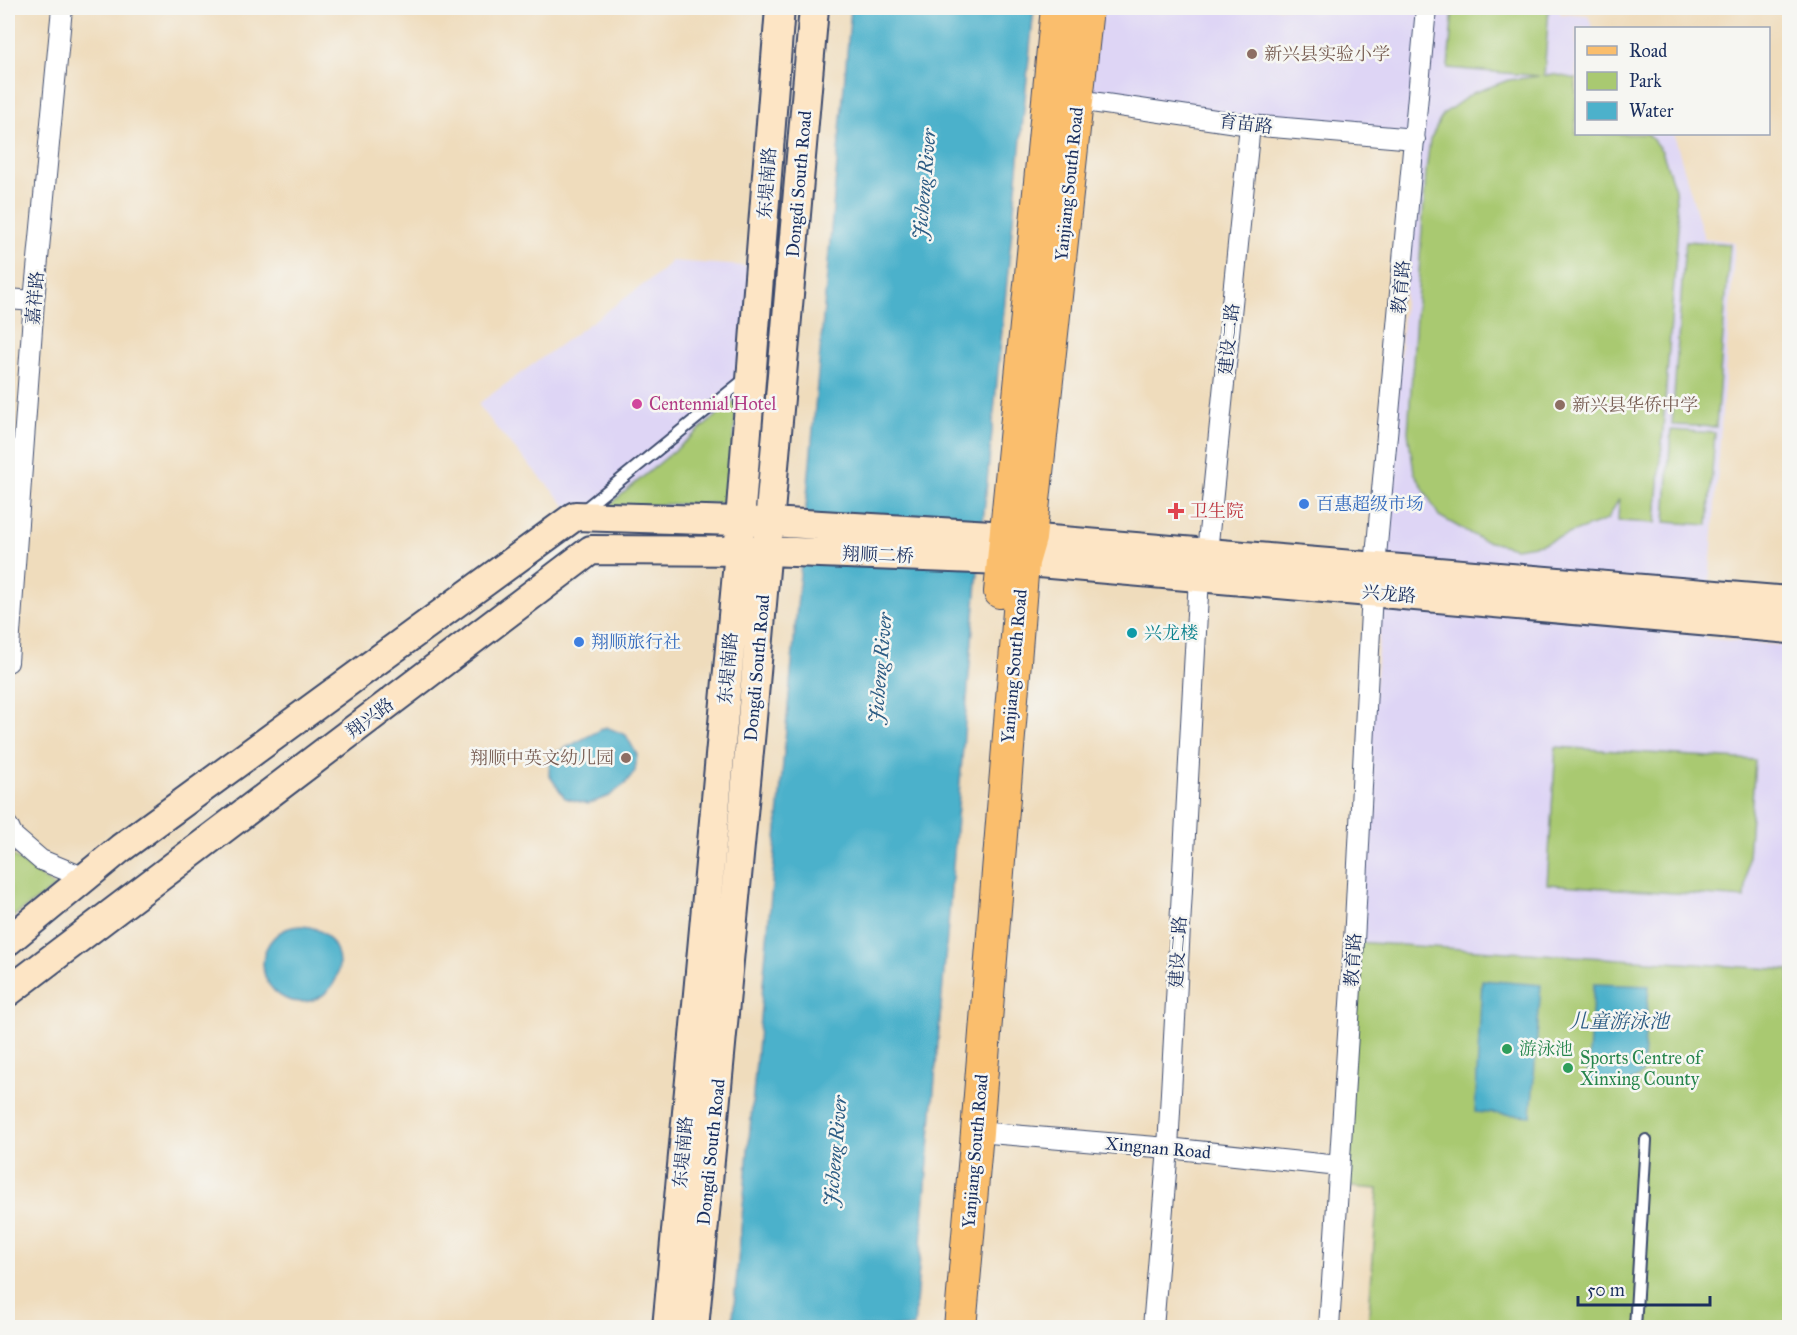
<svg xmlns="http://www.w3.org/2000/svg" width="1797" height="1335" viewBox="0 0 1797 1335" font-family="'IM FELL Great Primer','Noto Serif SC',serif">
  <style>
    .built { fill: #ded5f5 }
    .green { fill: #a9c971; stroke: #627c68; stroke-width: 1.5 }
    .water { fill: #4cb1cb; stroke: #347094; stroke-width: 1.5 }
    .lines { fill: none; stroke-linecap: round; stroke-linejoin: round }
    .lane-casing { stroke: #3b496c; stroke-width: 14 }
    .street-casing { stroke: #3b496c; stroke-width: 22 }
    .secondary-casing { stroke: #3b496c; stroke-width: 32 }
    .primary-casing { stroke: #3b496c; stroke-width: 34 }
    .lane { stroke: #fff; stroke-width: 10 }
    .street { stroke: #fff; stroke-width: 20 }
    .secondary { stroke: #fde5c5; stroke-width: 28 }
    .primary { stroke: #fabe6d; stroke-width: 32 }
    .education-dot { fill: #8d6e63; stroke: #f6f6f2; stroke-width: 2 }
    .hotel-dot { fill: #d1479c; stroke: #f6f6f2; stroke-width: 2 }
    .shop-dot { fill: #3f7fe0; stroke: #f6f6f2; stroke-width: 2 }
    .health-dot { fill: #e0444e; stroke: #f6f6f2; stroke-width: 2 }
    .culture-dot { fill: #0f9aa8; stroke: #f6f6f2; stroke-width: 2 }
    .leisure-dot { fill: #2e9e5b; stroke: #f6f6f2; stroke-width: 2 }
    .labels { text-anchor: middle; dominant-baseline: central; stroke-width: 5; stroke-linejoin: round; paint-order: stroke }
    .education-label { font-size: 18px; fill: #785e54; stroke: #f6f6f2; text-anchor: start }
    .street-label { font-size: 18px; fill: #1b2f5e; stroke: #f6f6f2 }
    .hotel-label { font-size: 18px; fill: #b23c85; stroke: #f6f6f2; text-anchor: start }
    .shop-label { font-size: 18px; fill: #366cbe; stroke: #f6f6f2; text-anchor: start }
    .health-label { font-size: 18px; fill: #be3a42; stroke: #f6f6f2; text-anchor: start }
    .culture-label { font-size: 18px; fill: #0d838f; stroke: #f6f6f2; text-anchor: start }
    .leisure-label { font-size: 18px; fill: #27864d; stroke: #f6f6f2; text-anchor: start }
    .water-label { font-size: 20px; font-style: italic; fill: #2c5c84; stroke: #f6f6f2 }
  </style>
  <rect width="100%" height="100%" fill="#f6f6f2"/>
  <filter id="ink" filterUnits="userSpaceOnUse"><feTurbulence type="fractalNoise" baseFrequency=".0167" numOctaves="2"/><feDisplacementMap in="SourceGraphic" scale="12" xChannelSelector="R" yChannelSelector="G"/><feConvolveMatrix kernelMatrix="1 2 1 2 8 2 1 2 1" color-interpolation-filters="sRGB"/></filter>
  <filter id="wash" filterUnits="userSpaceOnUse"><feTurbulence type="fractalNoise" baseFrequency=".008" numOctaves="4" result="noise"/><feDisplacementMap in="SourceGraphic" scale="24" xChannelSelector="R" yChannelSelector="G"/><feGaussianBlur stdDeviation="1.35" result="paint"/><feColorMatrix in="noise" values="0 0 0 0 0 0 0 0 0 0 0 0 0 0 0 0 0 1.4 0 .05"/><feComposite in="paint" operator="in"/></filter>
  <g filter="url(#wash)">
    <rect width="100%" height="100%" fill="#efdcbc"/>
    <path class="built" d="M1087,8H1560V14L1588,16L1593,28H1576V134H1674L1704,238L1735,242L1705,638L1789,646V970L1354,942L1381,612L1386,567L1415,140L1078,100Z
      M671,261L761,267L740,521L575,516L498,430L478,404L661,272Z"/>
    <path class="green" d="M1453,8H1549L1544,76L1552,74L1576,79V134H1648L1662,151L1675,189L1678,227L1656,523L1618,521L1619,499L1607,520L1541,544L1515,548L1482,540L1439,516L1414,472L1408,432L1426,171L1430,140L1443,114L1473,93L1509,80L1539,76L1448,68Z
      M1685,241L1730,244L1716,427L1672,425Z
      M738,398L726,503L608,506Z
      M1671,430L1715,433L1708,525L1665,522Z
      M1556,747L1755,760L1745,898L1547,884Z
      M8,852L55,887L8,920Z
      M1354,942L1789,970L1790,1266L1786,1327H1368L1378,1189L1338,1186Z"/>
    <path class="water" d="M851,8H1034L976,593L914,1327L732,1328Z
      M606,727L626,735L637,755L635,771L625,784L609,796L588,804L565,798L549,775L550,756Z
      M263 964a38 38 0 1 1 76 0a38 38 0 1 1-76 0Z
      M1482,980L1541,985L1531,1116L1475,1112Z
      M1594,984L1649,986L1642,1073L1626,1085L1587,1082Z"/>
  </g>
  <g filter="url(#ink)">
    <g class="lines">
      <defs>
        <path id="lane" d="M582,511L745,379
          M1635,1328L1646,1140"/>
        <path id="street" d="M1078,100L1250,125L1415,139
          M8,299L34,301
          M1207,553L1250,125
          M1375,567L1426,8
          M8,662L34,301L62,8
          M8,826L12,835L41,860L85,878
          M977,1132L1168,1148L1339,1166
          M1153,1328L1168,1148L1199,577
          M1329,1328L1354,942L1372,592"/>
        <path id="secondary" d="M8,941L121,848L575,516L770,522L991,535L1790,601
          M8,992L591,550L768,551L1003,560L1790,629
          M667,1328L739,551L740,521L780,8
          M694,1328L751,730L814,8"/>
        <path id="primary" d="M1000,592L1057,8
          M960,1328L977,1132L1023,562L1030,538L1087,8"/>
      </defs>
      <use href="#lane" class="lane-casing"/>
      <use href="#street" class="street-casing"/>
      <use href="#secondary" class="secondary-casing"/>
      <use href="#primary" class="primary-casing"/>
      <use href="#lane" class="lane"/>
      <use href="#street" class="street"/>
      <use href="#secondary" class="secondary"/>
      <use href="#primary" class="primary"/>
    </g>
  </g>
  <g class="education-dot">
    <circle cx="1252" cy="54" r="6"/>
    <circle cx="1560" cy="405" r="6"/>
    <circle cx="626" cy="758" r="6"/>
  </g>
  <circle class="hotel-dot" cx="637" cy="404" r="6"/>
  <g class="shop-dot">
    <circle cx="1304" cy="504" r="6"/>
    <circle cx="579" cy="642" r="6"/>
  </g>
  <path class="health-dot" d="M1173 502h6v6h6v6h-6v6h-6v-6h-6v-6h6z"/>
  <circle class="culture-dot" cx="1132" cy="633" r="6"/>
  <g class="leisure-dot">
    <circle cx="1507" cy="1049" r="6"/>
    <circle cx="1568" cy="1068" r="6"/>
  </g>
  <g class="labels">
    <g class="education-label">
      <text x="1264" y="54">新兴县实验小学</text>
      <text x="1572" y="405">新兴县华侨中学</text>
      <text x="614" y="758" text-anchor="end">翔顺中英文幼儿园</text>
    </g>
    <g class="street-label">
      <text transform="translate(1246 124) rotate(7)">育苗路</text>
      <text transform="translate(767 183) rotate(-86)">东堤南路</text>
      <text transform="translate(799 184) rotate(-85)">Dongdi South Road</text>
      <text transform="translate(1069 184) rotate(-84)">Yanjiang South Road</text>
      <text transform="translate(1401 287) rotate(-85)">教育路</text>
      <text transform="translate(35 298) rotate(-85)">嘉祥路</text>
      <text transform="translate(1229 339) rotate(-84)">建设二路</text>
      <text transform="translate(878 555) rotate(2)">翔顺二桥</text>
      <text transform="translate(1389 594) rotate(5)">兴龙路</text>
      <text transform="translate(1014 666) rotate(-85)">Yanjiang South Road</text>
      <text transform="translate(728 668) rotate(-85)">东堤南路</text>
      <text transform="translate(757 668) rotate(-85)">Dongdi South Road</text>
      <text transform="translate(370 718) rotate(-37)">翔兴路</text>
      <text transform="translate(1178 952) rotate(-87)">建设二路</text>
      <text transform="translate(1353 960) rotate(-87)">教育路</text>
      <text transform="translate(1158 1148) rotate(5)">Xingnan Road</text>
      <text transform="translate(975 1151) rotate(-85)">Yanjiang South Road</text>
      <text transform="translate(683 1152) rotate(-85)">东堤南路</text>
      <text transform="translate(711 1152) rotate(-84)">Dongdi South Road</text>
    </g>
    <g class="hotel-label">
      <text x="649" y="404">Centennial Hotel</text>
    </g>
    <g class="shop-label">
      <text x="1316" y="504">百惠超级市场</text>
      <text x="591" y="642">翔顺旅行社</text>
    </g>
    <g class="health-label">
      <text x="1190" y="511">卫生院</text>
    </g>
    <g class="culture-label">
      <text x="1144" y="633">兴龙楼</text>
    </g>
    <g class="leisure-label">
      <text x="1519" y="1049">游泳池</text>
      <text x="1580" y="1058">Sports Centre of<tspan x="1580" dy="21">Xinxing County</tspan></text>
    </g>
    <g class="water-label">
      <text transform="translate(924 184) rotate(-85)">Jicheng River</text>
      <text transform="translate(880 668) rotate(-85)">Jicheng River</text>
      <text x="1619" y="1021">儿童游泳池</text>
      <text transform="translate(835 1151) rotate(-85)">Jicheng River</text>
    </g>
  </g>
  <rect width="1797" height="1335" fill="none" stroke="#f6f6f2" stroke-width="30"/>
  <rect x="1575" y="27" width="195" height="108" fill="#f6f6f2" stroke="#9ea6b7" stroke-width="1.5"/>
  <rect x="1587" y="46" width="30" height="9" fill="#fabe6d" stroke="#9ea6b7" stroke-width="1.5"/>
  <text x="1629" y="57" font-size="18" fill="#1b2f5e">Road</text>
  <rect x="1587" y="72" width="30" height="18" fill="#a9c971" stroke="#9ea6b7" stroke-width="1.5"/>
  <text x="1629" y="87" font-size="18" fill="#1b2f5e">Park</text>
  <rect x="1587" y="102" width="30" height="18" fill="#4cb1cb" stroke="#9ea6b7" stroke-width="1.5"/>
  <text x="1629" y="117" font-size="18" fill="#1b2f5e">Water</text>
  <path d="M1578 1296v9h132v-9" fill="none" stroke="#1b2f5e" stroke-width="3"/>
  <text x="1587" y="1296" font-size="18" fill="#1b2f5e" stroke="#f6f6f2" stroke-width="4.5" paint-order="stroke">50 m</text>
</svg>
